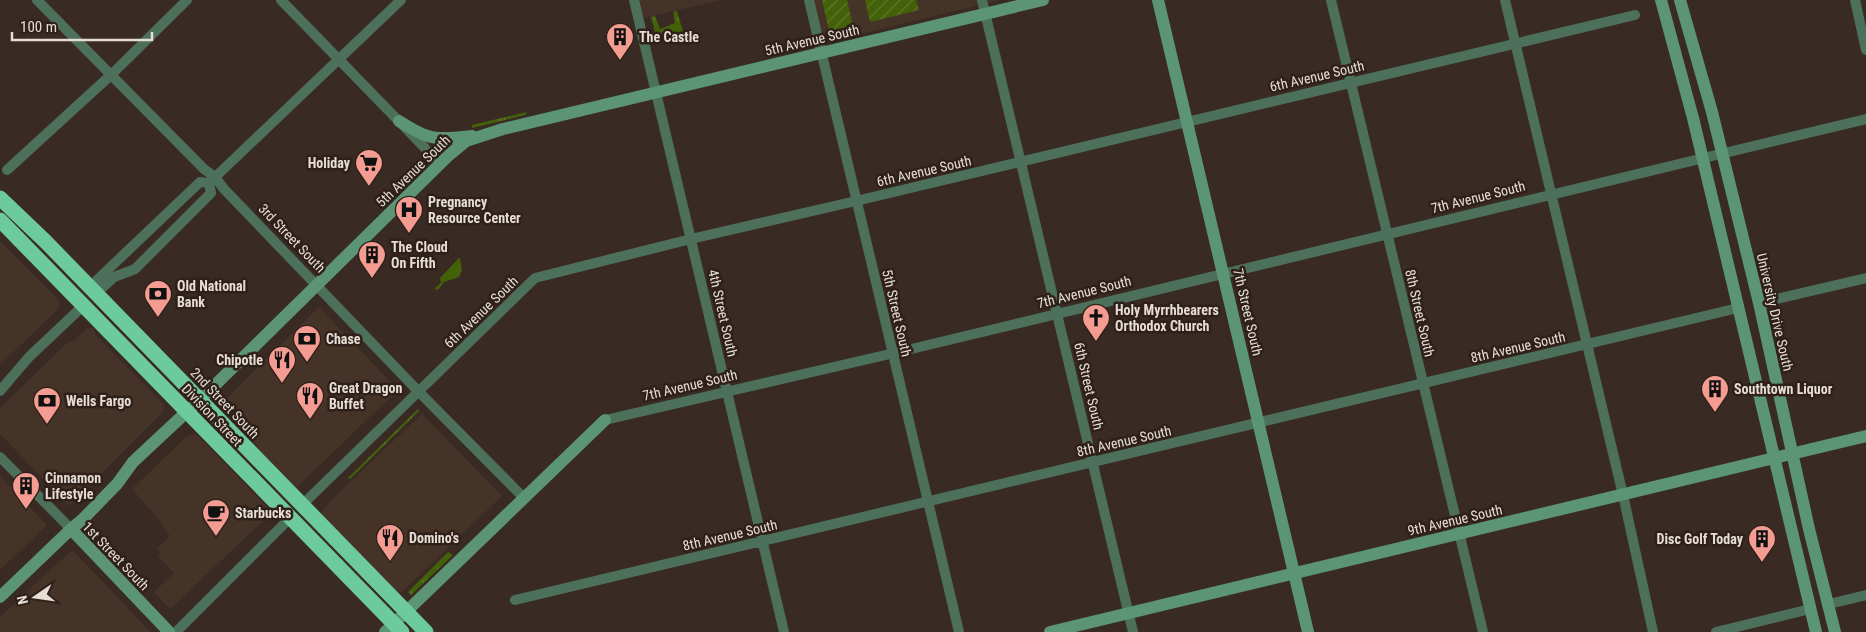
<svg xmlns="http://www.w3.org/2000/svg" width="1866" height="632" viewBox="0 0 1866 632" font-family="'Roboto Condensed',sans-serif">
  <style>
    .built { fill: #463328 }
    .grass { fill: url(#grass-tufts) }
    .garden { fill: url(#garden-furrows) }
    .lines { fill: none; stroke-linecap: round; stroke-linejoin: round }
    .street { stroke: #4d705c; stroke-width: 10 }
    .secondary { stroke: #5b9575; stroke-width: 12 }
    .highway { stroke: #6dca9a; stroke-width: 15 }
    .labels { text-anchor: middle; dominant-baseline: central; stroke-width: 5; stroke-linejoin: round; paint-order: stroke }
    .poi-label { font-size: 14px; font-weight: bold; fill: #e6ddd7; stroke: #2f211a; text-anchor: start }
    .street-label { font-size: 14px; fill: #e6ddd7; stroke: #2f211a }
  </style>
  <defs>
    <pattern id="grass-tufts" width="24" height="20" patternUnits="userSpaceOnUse" patternTransform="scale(1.25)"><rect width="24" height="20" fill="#436108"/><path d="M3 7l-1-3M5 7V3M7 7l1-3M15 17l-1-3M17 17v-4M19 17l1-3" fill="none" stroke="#5e772b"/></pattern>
    <pattern id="garden-furrows" width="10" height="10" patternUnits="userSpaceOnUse" patternTransform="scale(1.25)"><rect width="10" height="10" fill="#436108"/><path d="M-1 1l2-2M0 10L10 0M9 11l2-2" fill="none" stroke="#5e772b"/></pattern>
  </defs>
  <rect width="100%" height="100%" fill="#392b23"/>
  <path class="built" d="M639,0H722L643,18Z
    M813,0H1000L823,43Z
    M0,241L50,291L59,301L60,305L58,309L0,365Z
    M319,307L398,390L298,486H295L260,451L254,440L227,412L232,406L226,399Z
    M87,328H93L97,336L164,405V411L69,506L0,434V408L65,345L76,339Z
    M422,414L502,496L402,592H397L322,515L323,509L351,481Z
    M196,434L271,511L270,513L263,515V521L170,609L154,592L174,573L158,556L161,553L157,549L170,536L155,515L132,489L187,436Z
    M0,476L47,525L0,570Z
    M72,550L108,587L150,632H0V617Z"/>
  <path class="grass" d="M677,11L683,32L657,39L651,17L655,16L660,29L675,23L673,12Z
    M527,112L525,115L472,128V125Z
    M459,258L460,259L462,270L459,277L444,282L439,289L435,290L436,287L441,283L440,278Z
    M418,409L419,411L350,479L348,478Z
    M448,552L453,555L411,595L408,592Z"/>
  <path class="garden" d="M822,0H847L853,26L829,31Z
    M865,0H916L919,10L870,22Z"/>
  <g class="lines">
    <path class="street" d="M37,0L204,169L215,177L224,189L419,392L524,498
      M281,0L424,147L438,165
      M634,0L784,632
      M809,0L959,632
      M982,0L1133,632
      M1331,0L1483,632
      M1505,0L1623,495L1653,632
      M1855,0L1866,50
      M7,170L112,74L187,0
      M210,182L401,0
      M93,290L96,287H103L114,277L135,269L211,193L209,183L200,182L97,280L96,287
      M1759,303L1866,278
      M0,391L29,357L83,306
      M605,420L903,351L1866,119
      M0,457L71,529
      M302,505L535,278L691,239L856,201L1635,15
      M515,600L1738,308
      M1829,604L1866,595
      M176,632L290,518
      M1716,632L1810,609"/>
    <path class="secondary" d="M1158,0L1308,632
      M1661,0L1693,118L1816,632
      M1680,0L1712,112L1759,303L1809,529L1835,632
      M399,121C430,141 436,140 472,136
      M71,529L169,632
      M0,597L71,529L82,520L117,484L133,462L210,390L449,155L466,141L503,129L1043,0
      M385,632L605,420
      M1050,632L1866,436"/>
    <path class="highway" d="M0,198L46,242L426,632
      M0,220L402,632"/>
  </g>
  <defs>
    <symbol id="building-pin" viewBox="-11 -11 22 30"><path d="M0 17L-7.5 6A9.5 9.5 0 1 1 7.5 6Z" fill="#f59c92" stroke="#2f211a"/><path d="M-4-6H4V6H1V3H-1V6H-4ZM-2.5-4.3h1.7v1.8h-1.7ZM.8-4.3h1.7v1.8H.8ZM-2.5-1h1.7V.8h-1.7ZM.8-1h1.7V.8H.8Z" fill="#111"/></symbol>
    <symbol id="supermarket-pin" viewBox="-11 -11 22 30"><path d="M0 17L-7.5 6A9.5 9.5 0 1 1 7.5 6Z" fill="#f59c92" stroke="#2f211a"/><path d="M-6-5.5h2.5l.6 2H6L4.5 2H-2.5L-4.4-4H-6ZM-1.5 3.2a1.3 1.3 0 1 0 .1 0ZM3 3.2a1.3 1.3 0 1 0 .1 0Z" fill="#111"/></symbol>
    <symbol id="hospital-pin" viewBox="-11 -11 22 30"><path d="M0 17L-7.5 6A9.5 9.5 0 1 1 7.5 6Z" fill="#f59c92" stroke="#2f211a"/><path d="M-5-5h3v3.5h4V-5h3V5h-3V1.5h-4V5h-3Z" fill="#111"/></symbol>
    <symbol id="bank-pin" viewBox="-11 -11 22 30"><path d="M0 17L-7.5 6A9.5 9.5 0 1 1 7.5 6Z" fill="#f59c92" stroke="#2f211a"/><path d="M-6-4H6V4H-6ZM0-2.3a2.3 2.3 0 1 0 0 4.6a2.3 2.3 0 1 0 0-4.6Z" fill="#111"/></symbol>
    <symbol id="church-pin" viewBox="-11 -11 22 30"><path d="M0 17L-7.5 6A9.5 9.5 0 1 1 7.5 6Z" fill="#f59c92" stroke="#2f211a"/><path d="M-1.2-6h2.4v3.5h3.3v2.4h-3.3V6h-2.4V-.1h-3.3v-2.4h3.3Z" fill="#111"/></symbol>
    <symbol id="restaurant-pin" viewBox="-11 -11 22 30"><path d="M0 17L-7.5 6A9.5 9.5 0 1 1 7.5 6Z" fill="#f59c92" stroke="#2f211a"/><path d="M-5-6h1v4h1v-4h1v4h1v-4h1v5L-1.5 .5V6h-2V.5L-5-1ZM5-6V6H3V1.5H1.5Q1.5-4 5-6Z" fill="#111"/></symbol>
    <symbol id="cafe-pin" viewBox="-11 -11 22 30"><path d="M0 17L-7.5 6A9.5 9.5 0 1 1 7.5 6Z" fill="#f59c92" stroke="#2f211a"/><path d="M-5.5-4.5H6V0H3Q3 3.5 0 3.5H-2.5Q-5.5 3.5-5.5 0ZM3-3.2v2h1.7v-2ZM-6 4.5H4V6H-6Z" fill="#111"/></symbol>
  </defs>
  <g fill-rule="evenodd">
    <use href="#building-pin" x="604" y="21" width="32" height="43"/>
    <use href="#supermarket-pin" x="353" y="147" width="32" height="43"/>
    <use href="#hospital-pin" x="393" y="194" width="32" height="43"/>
    <use href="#building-pin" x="356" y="239" width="32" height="43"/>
    <use href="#bank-pin" x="142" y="278" width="32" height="43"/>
    <use href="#church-pin" x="1080" y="302" width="32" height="43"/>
    <use href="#bank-pin" x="291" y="323" width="32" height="43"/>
    <use href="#restaurant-pin" x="266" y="344" width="32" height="43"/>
    <use href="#building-pin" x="1699" y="373" width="32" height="43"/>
    <use href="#restaurant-pin" x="294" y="380" width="32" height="43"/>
    <use href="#bank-pin" x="31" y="385" width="32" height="43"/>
    <use href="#building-pin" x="10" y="470" width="32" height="43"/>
    <use href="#cafe-pin" x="200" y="497" width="32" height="43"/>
    <use href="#restaurant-pin" x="374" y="522" width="32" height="43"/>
    <use href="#building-pin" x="1746" y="523" width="32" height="43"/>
  </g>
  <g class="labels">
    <g class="poi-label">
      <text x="639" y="37">The Castle</text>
      <text x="350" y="163" text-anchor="end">Holiday</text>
      <text x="428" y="202">Pregnancy<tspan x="428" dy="16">Resource Center</tspan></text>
      <text x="391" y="247">The Cloud<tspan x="391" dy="16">On Fifth</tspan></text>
      <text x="177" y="286">Old National<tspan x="177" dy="16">Bank</tspan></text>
      <text x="1115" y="310">Holy Myrrhbearers<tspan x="1115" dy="16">Orthodox Church</tspan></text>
      <text x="326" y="339">Chase</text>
      <text x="263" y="360" text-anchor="end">Chipotle</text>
      <text x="329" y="388">Great Dragon<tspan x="329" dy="16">Buffet</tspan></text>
      <text x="1734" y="389">Southtown Liquor</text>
      <text x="66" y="401">Wells Fargo</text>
      <text x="45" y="478">Cinnamon<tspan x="45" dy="16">Lifestyle</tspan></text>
      <text x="235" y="513">Starbucks</text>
      <text x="409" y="538">Domino's</text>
      <text x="1743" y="539" text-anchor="end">Disc Golf Today</text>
    </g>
    <g class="street-label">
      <text transform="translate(812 40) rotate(-13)">5th Avenue South</text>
      <text transform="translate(1317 76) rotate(-13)">6th Avenue South</text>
      <text transform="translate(413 171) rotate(-44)">5th Avenue South</text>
      <text transform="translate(924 171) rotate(-13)">6th Avenue South</text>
      <text transform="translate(1478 197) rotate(-14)">7th Avenue South</text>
      <text transform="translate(292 238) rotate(46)">3rd Street South</text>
      <text transform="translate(1084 292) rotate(-14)">7th Avenue South</text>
      <text transform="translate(481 312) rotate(-44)">6th Avenue South</text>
      <text transform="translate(1248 312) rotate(77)">7th Street South</text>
      <text transform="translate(1775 312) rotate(77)">University Drive South</text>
      <text transform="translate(723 313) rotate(77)">4th Street South</text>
      <text transform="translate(897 313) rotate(77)">5th Street South</text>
      <text transform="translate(1420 313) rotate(77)">8th Street South</text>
      <text transform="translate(1518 347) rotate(-13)">8th Avenue South</text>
      <text transform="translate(690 385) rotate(-13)">7th Avenue South</text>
      <text transform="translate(1089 386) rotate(77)">6th Street South</text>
      <text transform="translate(225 403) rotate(46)">2nd Street South</text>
      <text transform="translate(212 415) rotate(46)">Division Street</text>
      <text transform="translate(1124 441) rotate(-13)">8th Avenue South</text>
      <text transform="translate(1455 520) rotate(-13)">9th Avenue South</text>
      <text transform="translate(730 535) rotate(-13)">8th Avenue South</text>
      <text transform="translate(116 556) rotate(46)">1st Street South</text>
    </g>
  </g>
  <g transform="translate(35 597) rotate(257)" stroke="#2f211a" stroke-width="4" paint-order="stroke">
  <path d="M0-4L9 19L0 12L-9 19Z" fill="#e6ddd7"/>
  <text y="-8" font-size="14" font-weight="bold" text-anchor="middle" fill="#e6ddd7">N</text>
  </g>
  <path d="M12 32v8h140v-8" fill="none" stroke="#e6ddd7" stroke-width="2.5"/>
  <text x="20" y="32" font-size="15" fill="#e6ddd7" stroke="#2f211a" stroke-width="4" paint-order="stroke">100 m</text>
</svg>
